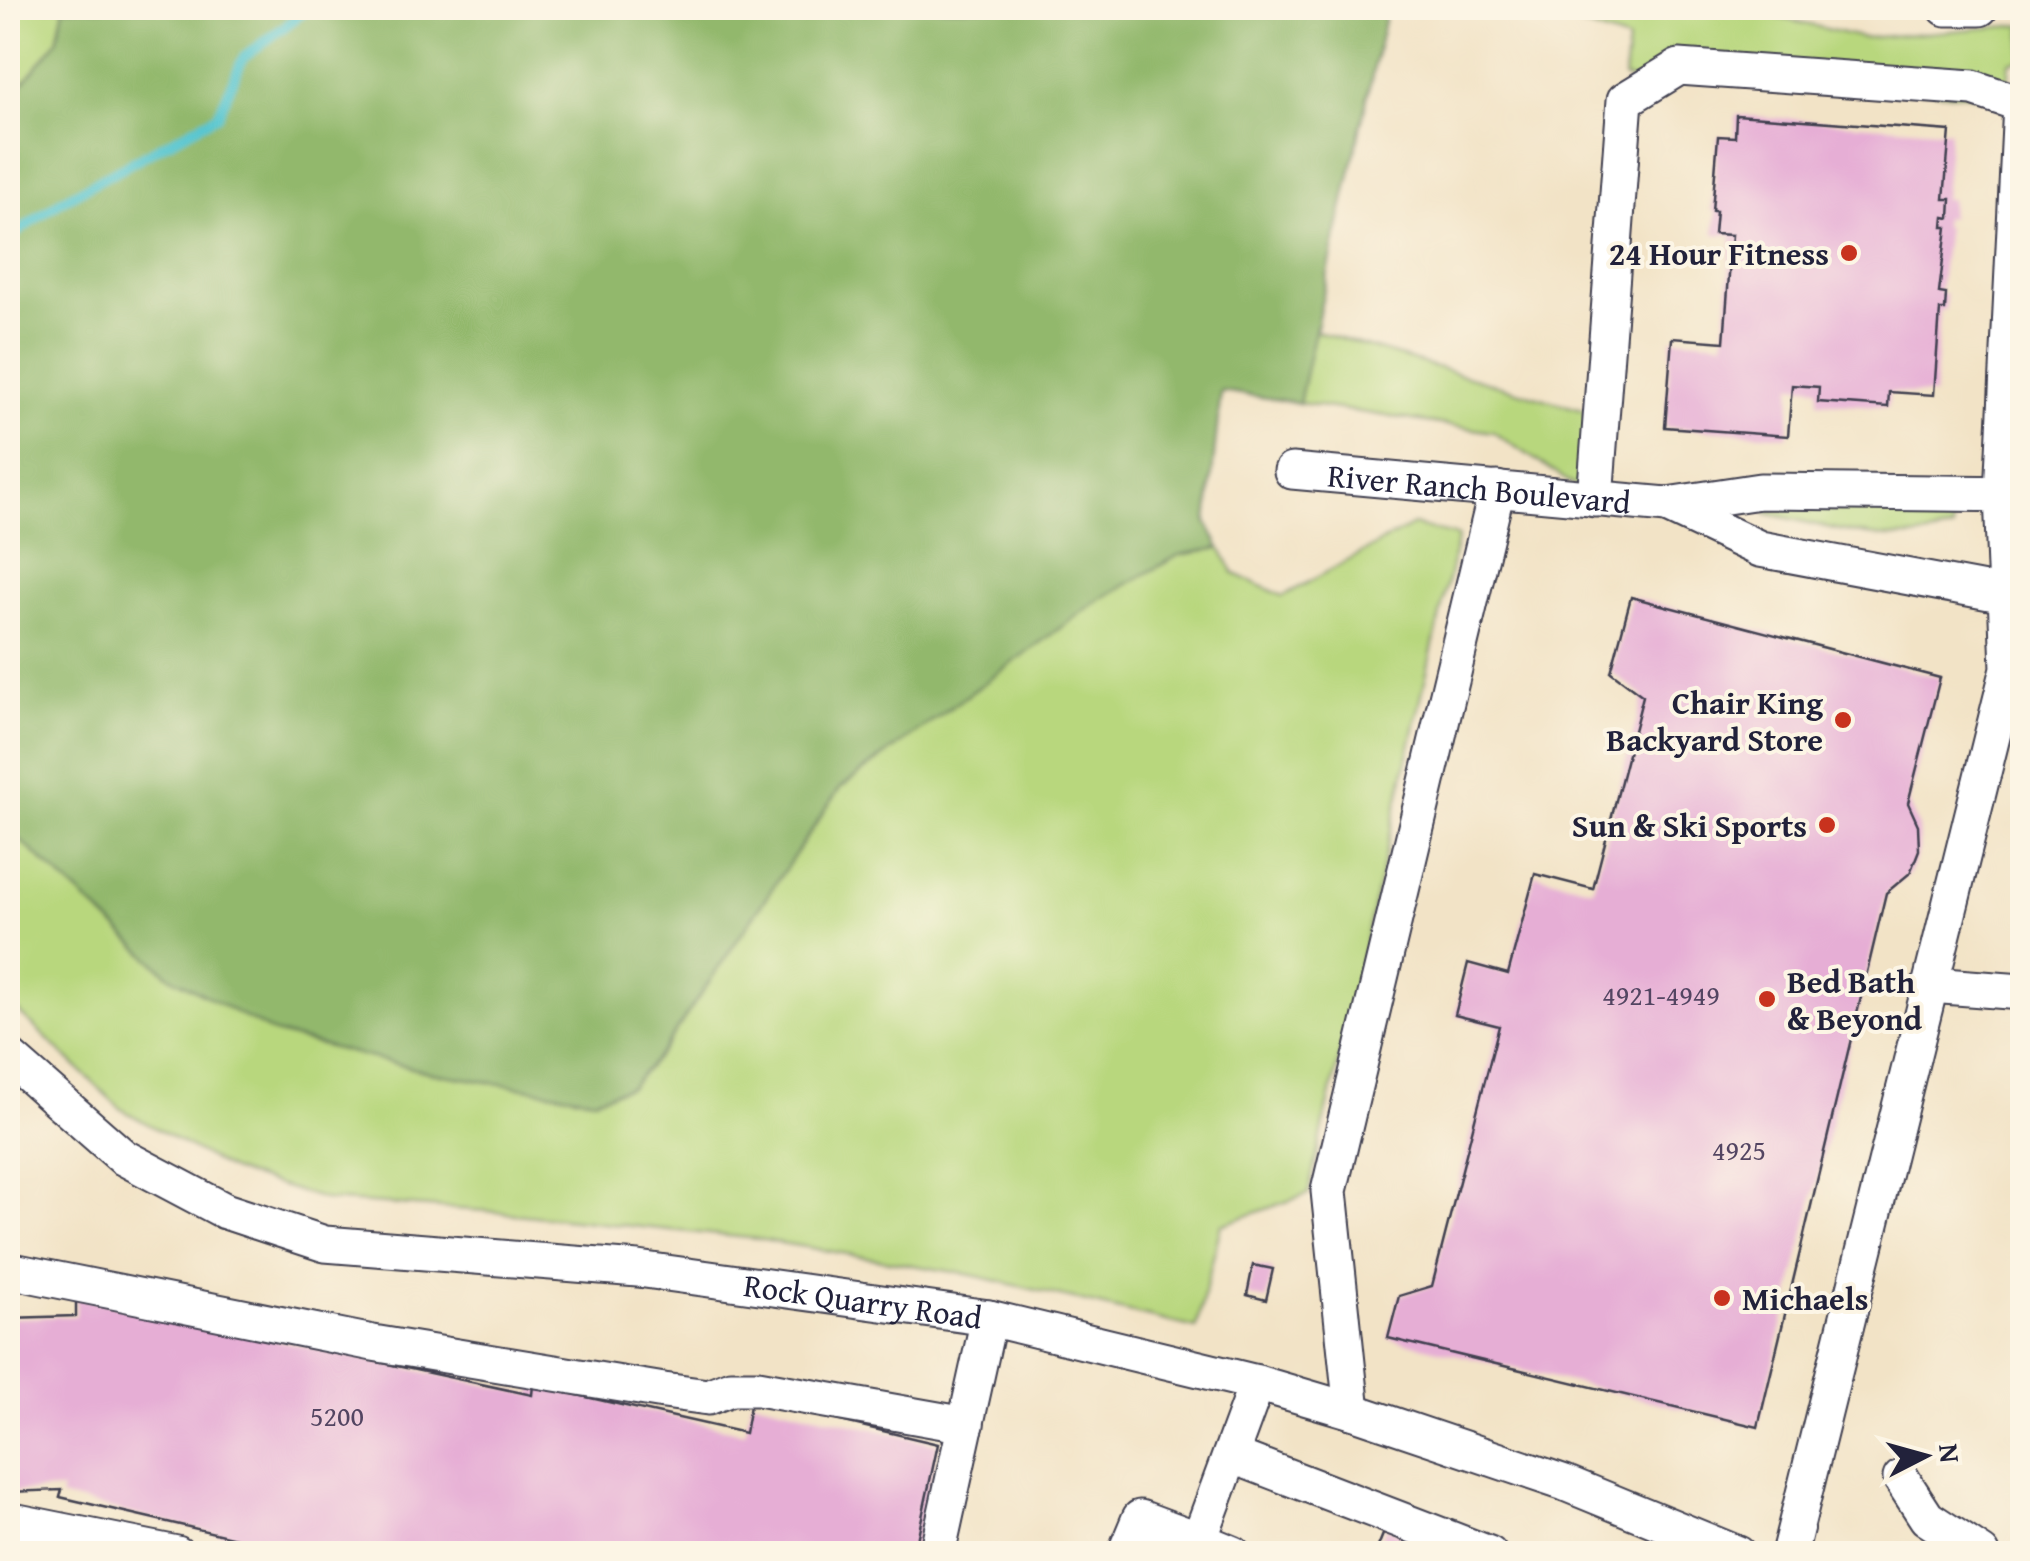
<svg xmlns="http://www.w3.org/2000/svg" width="2030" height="1561" viewBox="0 0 2030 1561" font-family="'Gentium Book Plus',serif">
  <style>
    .green { fill: #b8d77d; stroke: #6d7c5c; stroke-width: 2.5 }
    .forest { fill: #92b86c; stroke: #5a6d54; stroke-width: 2.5 }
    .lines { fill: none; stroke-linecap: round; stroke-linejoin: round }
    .stream { stroke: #59c6d0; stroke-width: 10 }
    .building { fill: #e6aed5 }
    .minor-casing { stroke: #413f50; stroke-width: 39 }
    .minor { stroke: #fff; stroke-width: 35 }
    .poi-dot { fill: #c8321e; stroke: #fcf5e5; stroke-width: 4 }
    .labels { text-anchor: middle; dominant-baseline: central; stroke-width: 8; stroke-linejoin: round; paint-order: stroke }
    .number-label { font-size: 28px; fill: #534562 }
    .poi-label { font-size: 32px; font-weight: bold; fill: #22223b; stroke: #fcf5e5; text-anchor: end }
    .street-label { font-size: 32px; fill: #22223b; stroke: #fcf5e5 }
  </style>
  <rect width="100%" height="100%" fill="#fcf5e5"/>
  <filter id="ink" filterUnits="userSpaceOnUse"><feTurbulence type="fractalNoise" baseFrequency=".01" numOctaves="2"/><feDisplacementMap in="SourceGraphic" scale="20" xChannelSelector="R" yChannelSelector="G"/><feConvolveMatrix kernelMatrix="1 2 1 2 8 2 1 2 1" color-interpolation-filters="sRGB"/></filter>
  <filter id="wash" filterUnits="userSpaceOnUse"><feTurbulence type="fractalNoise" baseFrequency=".0048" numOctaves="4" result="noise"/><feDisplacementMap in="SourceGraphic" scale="40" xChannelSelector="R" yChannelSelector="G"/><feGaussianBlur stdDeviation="2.25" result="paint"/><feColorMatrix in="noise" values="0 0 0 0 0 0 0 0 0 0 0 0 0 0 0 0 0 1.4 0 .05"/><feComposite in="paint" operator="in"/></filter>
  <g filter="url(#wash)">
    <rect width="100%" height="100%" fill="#f2e3c6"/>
    <path class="green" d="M8,8H64L57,41L8,102Z
      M1528,8H1740L1864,38L2022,25V60L2010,62L2007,99L1680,67L1650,85L1624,78L1628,41Z
      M1314,331L1585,411L1595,499L1493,432L1299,403Z
      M1767,508L1920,511L1951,519L1953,529C1892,550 1827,526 1766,513Z
      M1413,525L1458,536L1308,1194L1221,1225L1196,1328L972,1275L757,1239L486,1211L326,1200L231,1170L121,1109L8,1002V829L168,975L274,1033L432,1073L595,1099L630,1087L661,1053L840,788L1097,601L1179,555L1220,548L1235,574L1283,596Z"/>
    <path class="forest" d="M64,8H1387L1299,403L1221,391L1207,522L1220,548L1179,555L1097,601L840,788L661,1053L630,1087L594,1099L432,1073L274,1033L168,975L8,829V102L57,41Z"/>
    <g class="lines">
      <path class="stream" d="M8,239L61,201L218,115L243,58L309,8"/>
    </g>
    <g id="blocks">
      <path class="building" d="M1736,115L1950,131L1944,199H1951L1950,218L1944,217L1943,227H1947L1939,293L1946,294L1945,310H1940L1934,395L1889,392L1888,407L1818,402L1819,387L1792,385L1788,436L1665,427L1672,338L1724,342L1732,235L1714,234L1716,211H1712L1718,136L1735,137Z
        M1631,597L1940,678L1908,803L1918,825L1919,850L1910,873L1886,893L1758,1427L1388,1338L1399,1296L1432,1286L1499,1026L1455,1015L1468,963L1508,974L1535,874L1593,889L1643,696L1611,672Z
        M1253,1265L1273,1269L1266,1300L1247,1295Z
        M76,1297L532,1395L533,1385L745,1433L751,1400L938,1444L914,1554H305L60,1497L62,1490L8,1492V1318L76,1316Z
        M1386,1527L1448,1554H1375Z"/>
    </g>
  </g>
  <g filter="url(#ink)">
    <use href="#blocks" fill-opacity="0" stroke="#413f50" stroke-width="2.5"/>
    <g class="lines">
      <defs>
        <g id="minor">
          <path d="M1946,8H1980"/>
          <path id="s1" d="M1292,471L1667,505L1760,491L2022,494"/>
          <path d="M1595,499L1625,100L1679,67L1973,88L2021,104L2002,494L2009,668L1789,1554"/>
          <path d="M1667,505L1760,549L2022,598"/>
          <path d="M1930,985L2022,992"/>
          <path id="s2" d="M8,1056L123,1157L225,1211L325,1244L638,1269L989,1318L1257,1383L1352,1411L1565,1483L1738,1554"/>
          <path d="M8,1270L373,1343L664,1391L708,1397L731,1388H758L966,1425"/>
          <path d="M1352,1411L1329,1191L1497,489"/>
          <path d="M1231,1455L1489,1554"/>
          <path d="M1901,1478L1927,1518L1982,1554"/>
          <path d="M8,1520L177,1554"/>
          <path d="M1199,1540L1233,1554"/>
          <path d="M937,1554L989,1318"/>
          <path d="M1125,1554L1140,1518L1199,1540L1257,1383"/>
        </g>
      </defs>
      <use href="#minor" class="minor-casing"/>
      <use href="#minor" class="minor"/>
    </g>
  </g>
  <g class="poi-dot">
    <circle cx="1849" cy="253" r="10"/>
    <circle cx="1843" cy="720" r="10"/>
    <circle cx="1827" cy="825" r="10"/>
    <circle cx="1767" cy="999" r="10"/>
    <circle cx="1722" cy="1298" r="10"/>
  </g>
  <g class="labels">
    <g class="number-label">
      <text x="1661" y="994">4921-4949</text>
      <text x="1739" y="1149">4925</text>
      <text x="337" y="1415">5200</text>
    </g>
    <g class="poi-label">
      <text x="1829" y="253">24 Hour Fitness</text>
      <text x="1823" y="702">Chair King<tspan x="1823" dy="37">Backyard Store</tspan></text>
      <text x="1807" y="825">Sun &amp; Ski Sports</text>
      <text x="1787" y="981" text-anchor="start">Bed Bath<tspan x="1787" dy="37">&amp; Beyond</tspan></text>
      <text x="1742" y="1298" text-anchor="start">Michaels</text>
    </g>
    <g class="street-label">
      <text stroke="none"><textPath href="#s1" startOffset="188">River Ranch Boulevard</textPath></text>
      <text stroke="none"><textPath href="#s2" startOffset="915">Rock Quarry Road</textPath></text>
    </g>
  </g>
  <rect width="2030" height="1561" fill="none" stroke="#fcf5e5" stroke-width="40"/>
  <g transform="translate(1925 1456) rotate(84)" stroke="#fcf5e5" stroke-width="8" paint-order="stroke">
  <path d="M0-8L18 38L0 25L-18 38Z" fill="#22223b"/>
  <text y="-15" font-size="28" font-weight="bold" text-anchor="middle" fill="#22223b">N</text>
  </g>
</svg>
